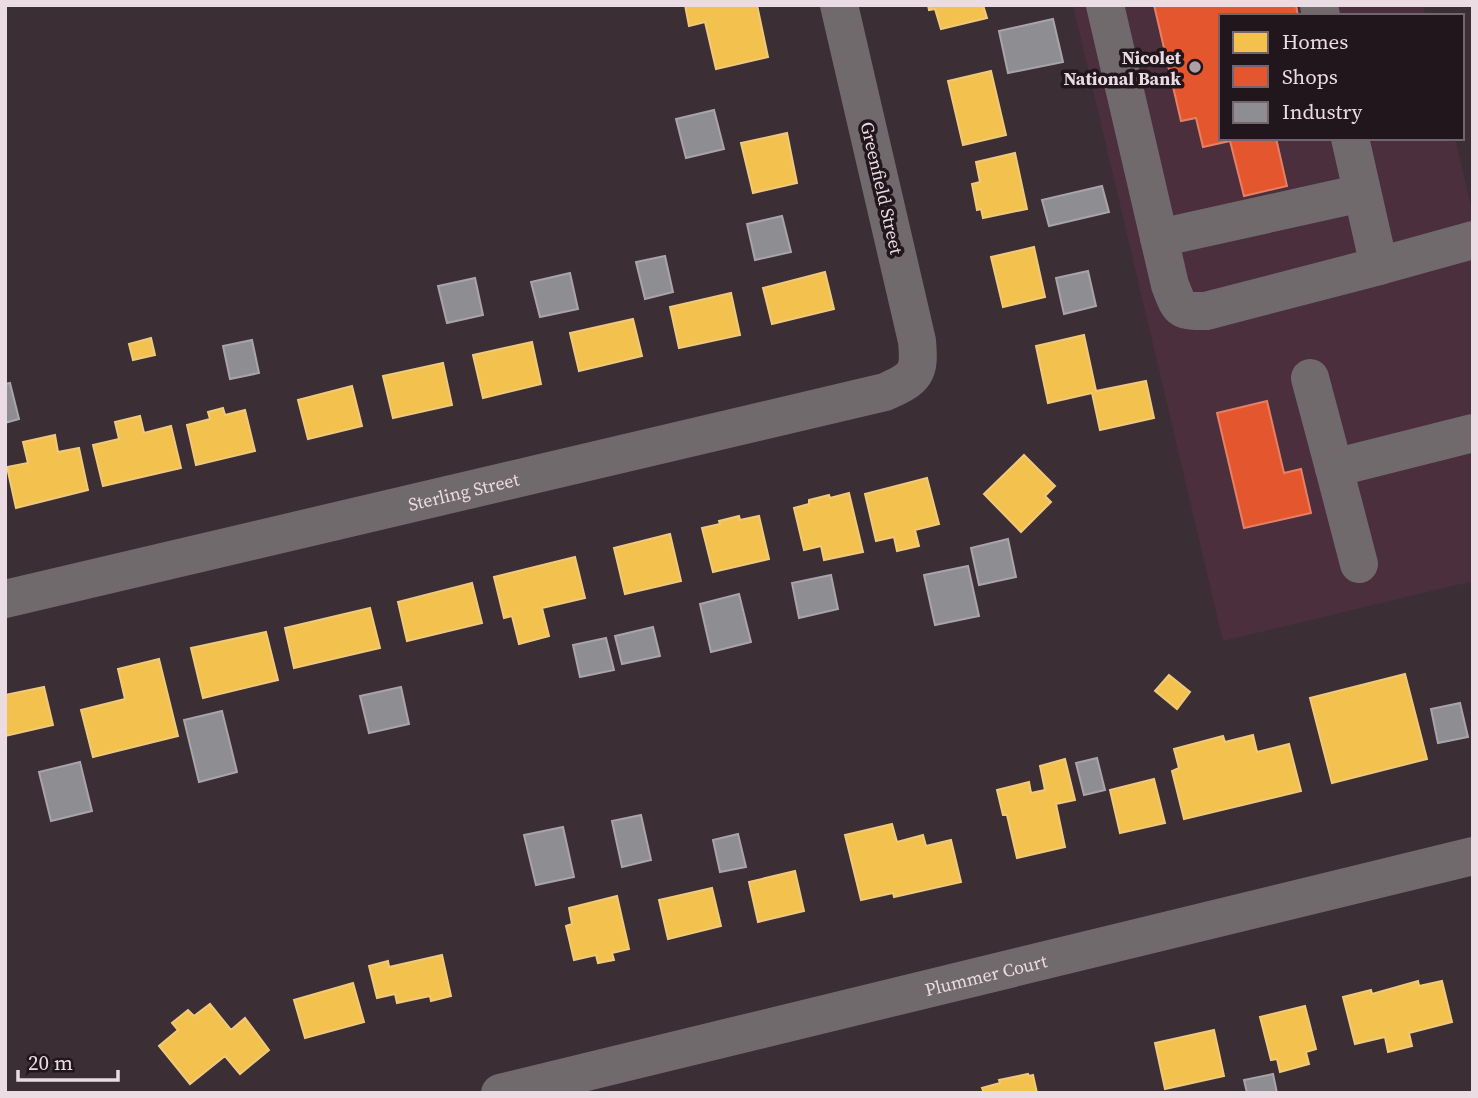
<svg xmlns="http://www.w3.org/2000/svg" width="1478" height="1098" viewBox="0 0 1478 1098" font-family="'Source Serif 4',serif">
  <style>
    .built { fill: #4b2f3d }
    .homes { fill: #f2c14e; stroke: #f0c97a; stroke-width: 2 }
    .shops { fill: #e4572e; stroke: #e67f64; stroke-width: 2 }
    .industry { fill: #8d8d92; stroke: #a9a4aa; stroke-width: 2 }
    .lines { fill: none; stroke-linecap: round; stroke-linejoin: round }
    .minor { stroke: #716a6c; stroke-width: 38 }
    .poi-dot { fill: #ad9fa5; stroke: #21161b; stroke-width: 2.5 }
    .labels { text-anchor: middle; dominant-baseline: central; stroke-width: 7; stroke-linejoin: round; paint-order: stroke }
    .poi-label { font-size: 18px; font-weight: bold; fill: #ebdbe2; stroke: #21161b; text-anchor: end }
    .street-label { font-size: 18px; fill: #ebdbe2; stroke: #21161b }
  </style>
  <rect width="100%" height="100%" fill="#3b2f35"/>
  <path class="built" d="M1073,5H1423L1426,16H1221V138H1455L1473,215V581L1223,641Z"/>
  <path class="homes" d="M685,5H757L768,57L716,69L705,22L689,26Z
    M928,5H983L987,18L941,29L935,9L929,10Z
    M991,71L1006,135L963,145L948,81Z
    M787,133L797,183L753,193L741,143Z
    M1015,153L1027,209L983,218L981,209L977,210L972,184L980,182L976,162Z
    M1034,247L1045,297L1003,307L991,257Z
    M825,272L834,309L772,324L763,288Z
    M731,293L740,335L679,348L670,307Z
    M633,319L642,356L579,371L570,333Z
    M1084,335L1096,391L1146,381L1154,418L1100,430L1092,393L1048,403L1036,346Z
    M151,338L155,355L133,360L129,344Z
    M532,342L541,384L483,398L473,355Z
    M443,363L452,405L393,418L383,376Z
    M352,386L362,426L308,439L298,400Z
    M223,408L225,415L245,410L255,451L196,465L187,425L210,419L208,412Z
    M140,416L144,433L171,426L181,468L103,486L93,445L119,439L115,422Z
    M55,435L58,452L79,448L88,490L16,508L7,467L28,463L23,442Z
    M1024,455L1055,486L1045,496L1051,502L1021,532L984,494Z
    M927,478L939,524L915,530L919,546L897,551L894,537L876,541L865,494Z
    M849,493L863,552L824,560L821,546L804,550L794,508L809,504V500L829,495L830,498Z
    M739,516L740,520L759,516L769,559L713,572L702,528L720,524L719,521Z
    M670,534L681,581L625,594L614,548Z
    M575,557L585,598L542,608L549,636L519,644L512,616L504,618L494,577Z
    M472,583L482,623L407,641L398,602Z
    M370,608L380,648L294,668L285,628Z
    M266,632L278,680L203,698L191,648Z
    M159,659L178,736L93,757L81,710L125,699L118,669Z
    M1405,674L1427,759L1332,783L1310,698Z
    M1169,675L1190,692L1177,709L1155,691Z
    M44,687L53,725L5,736V695Z
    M1253,735L1257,752L1289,744L1301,791L1184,819L1172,771L1179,768L1174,749L1223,736L1225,742Z
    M1065,759L1075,800L1056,804L1065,847L1017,858L1007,815H1003L997,790L1029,782L1031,793L1045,790L1040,766Z
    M1154,779L1165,823L1120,833L1110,790Z
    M892,824L897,842L923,835L926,846L951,840L961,882L894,897L893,893L861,900L845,835Z
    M795,871L804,911L758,922L749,882Z
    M712,888L721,926L668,939L659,900Z
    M617,896L629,949L612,953L614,960L598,963L596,955L574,960L566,926L572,924L569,908Z
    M442,955L451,996L431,1001L430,996L397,1003L395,994L377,998L369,966L388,961L389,967Z
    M1418,981L1419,986L1442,981L1452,1022L1409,1033L1412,1046L1388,1052L1385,1037L1355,1044L1343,997L1371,990L1372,994Z
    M353,983L364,1022L305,1038L294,1000Z
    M210,1004L231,1030L245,1018L269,1050L240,1074L225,1056L190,1084L159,1046L178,1030L172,1023L188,1010L194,1016Z
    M1305,1006L1316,1049L1306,1052L1309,1064L1280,1072L1277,1059L1271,1060L1260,1017Z
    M1214,1030L1224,1076L1165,1089L1155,1043Z
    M1028,1074L1029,1076L1033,1075L1037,1093H984L982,1088L1000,1083L999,1080Z"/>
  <path class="shops" d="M1154,5H1296L1298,16H1221V138H1276L1287,186L1244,196L1230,141L1203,147L1196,118L1181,121Z
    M1267,401L1284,473L1301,469L1311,513L1244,528L1217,413Z"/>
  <path class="industry" d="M1053,19L1063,62L1008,73L999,31Z
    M714,110L724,149L686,158L676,119Z
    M1102,186L1109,212L1049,226L1042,200Z
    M782,216L791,252L755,260L747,224Z
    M665,256L673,292L645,299L636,262Z
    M1088,271L1096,306L1064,314L1056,278Z
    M570,273L578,309L540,317L531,282Z
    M475,278L483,315L447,323L438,286Z
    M252,340L259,373L230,379L223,346Z
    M10,383L19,419L5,423V384Z
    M1008,539L1016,577L979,585L971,548Z
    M968,566L979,616L935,625L924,575Z
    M831,575L838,609L799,618L792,583Z
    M739,594L751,642L711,652L700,604Z
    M653,627L660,656L622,664L615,636Z
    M606,638L614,670L580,677L573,645Z
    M401,687L409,724L369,733L360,696Z
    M1460,703L1468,737L1438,743L1431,709Z
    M222,711L237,772L199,782L184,720Z
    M1097,758L1105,790L1084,795L1076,763Z
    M80,762L92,811L51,821L39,772Z
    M641,815L651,860L622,867L612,821Z
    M563,827L574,877L536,885L524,835Z
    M738,834L746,867L720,872L713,840Z
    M1273,1074L1277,1093H1247L1244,1080Z"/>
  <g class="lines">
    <g class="minor">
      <path d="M1105,5L1170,285C1180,310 1178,311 1206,311L1379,266"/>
      <path d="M1319,5L1321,16"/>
      <path d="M1350,138L1379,266L1473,240"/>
      <path d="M1159,238L1362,193"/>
      <path d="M1310,378L1334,468L1473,433"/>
      <path d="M1334,468L1359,564"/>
      <path id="s1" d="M5,599L885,392C916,378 920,374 917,341L839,5"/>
      <path id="s2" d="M500,1093L1473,856"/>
    </g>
  </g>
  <circle class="poi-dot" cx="1195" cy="67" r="7"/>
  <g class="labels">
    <g class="poi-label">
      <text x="1181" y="57">Nicolet<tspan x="1181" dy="21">National Bank</tspan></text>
    </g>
    <g class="street-label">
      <text transform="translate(882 188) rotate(77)">Greenfield Street</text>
      <text stroke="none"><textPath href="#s1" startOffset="471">Sterling Street</textPath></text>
      <text stroke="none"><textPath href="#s2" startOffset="500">Plummer Court</textPath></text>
    </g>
  </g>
  <rect width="1478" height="1098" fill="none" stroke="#ebdbe2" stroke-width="14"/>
  <rect x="1219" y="14" width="245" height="126" fill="#21161b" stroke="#72656b" stroke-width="2"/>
  <rect x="1233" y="32" width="35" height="21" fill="#f2c14e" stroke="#72656b" stroke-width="2"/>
  <text x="1282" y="49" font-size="21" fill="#ebdbe2">Homes</text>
  <rect x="1233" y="66" width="35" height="21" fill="#e4572e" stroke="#72656b" stroke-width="2"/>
  <text x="1282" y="84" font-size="21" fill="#ebdbe2">Shops</text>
  <rect x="1233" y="102" width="35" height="21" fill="#8d8d92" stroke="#72656b" stroke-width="2"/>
  <text x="1282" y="119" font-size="21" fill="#ebdbe2">Industry</text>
  <path d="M18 1070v10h100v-10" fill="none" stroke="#ebdbe2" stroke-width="3.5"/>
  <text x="28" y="1070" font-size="21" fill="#ebdbe2" stroke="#21161b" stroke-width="5" paint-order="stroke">20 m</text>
</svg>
